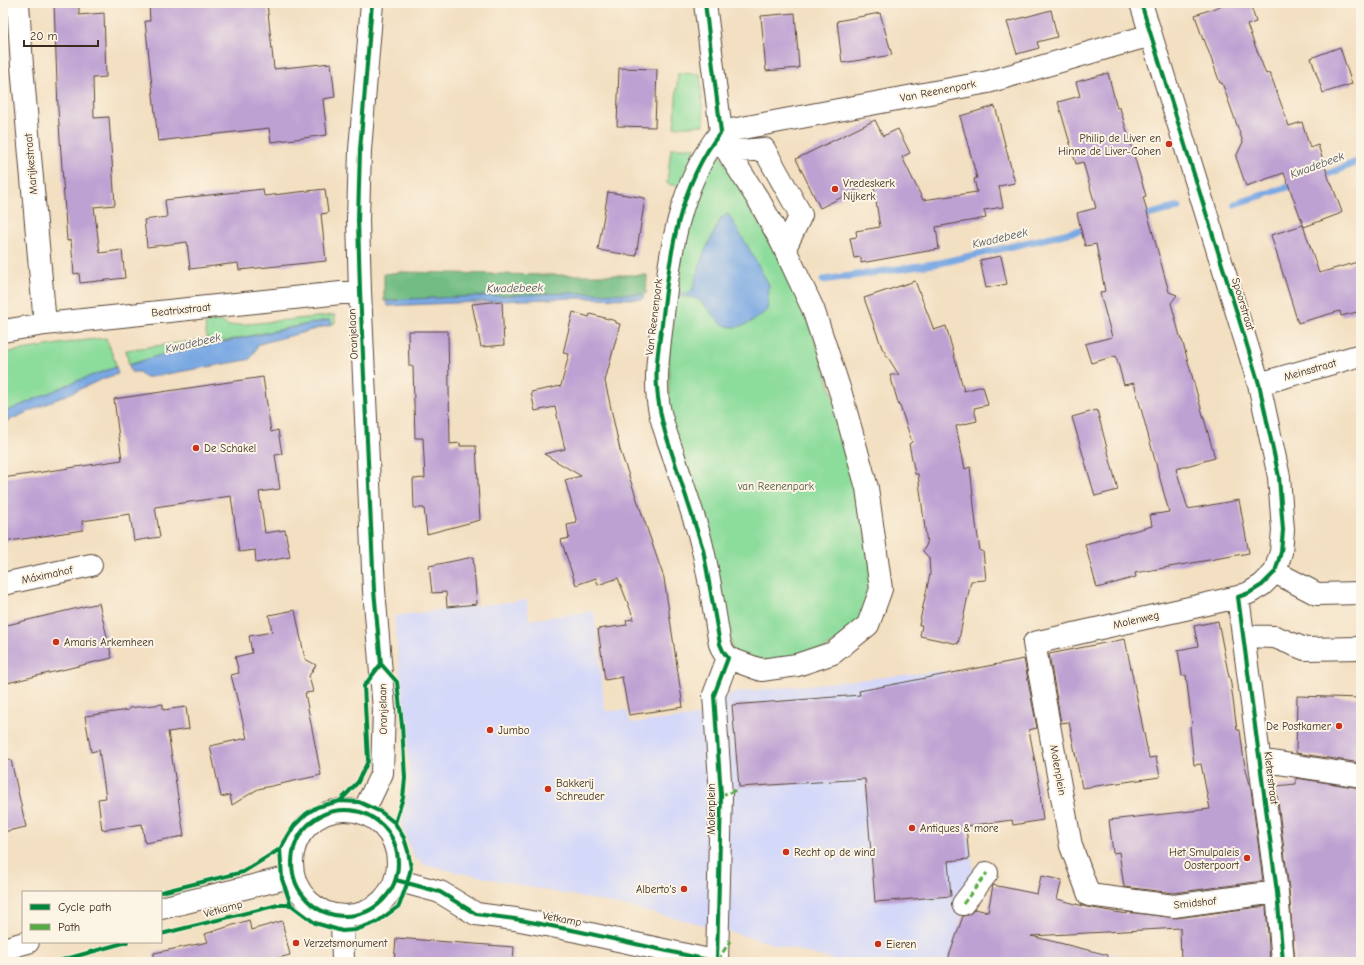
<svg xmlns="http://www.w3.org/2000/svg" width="1364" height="965" viewBox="0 0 1364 965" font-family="'Comic Neue',sans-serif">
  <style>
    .built { fill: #d4d8f9 }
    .green { fill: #8cdc9b; stroke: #64835c }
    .forest { fill: #71bc83; stroke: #567350 }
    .water { fill: #79a8e3; stroke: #5a6980 }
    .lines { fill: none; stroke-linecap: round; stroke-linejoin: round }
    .stream { stroke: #79a8e3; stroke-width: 7 }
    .building { fill: #bea1d3 }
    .minor-casing { stroke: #574536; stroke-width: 24 }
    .minor { stroke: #fff; stroke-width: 22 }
    .quiet { stroke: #55ab43; stroke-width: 3; stroke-dasharray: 6 3; stroke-linecap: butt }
    .cycleway-casing { stroke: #fcf5e5; stroke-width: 6 }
    .cycleway { stroke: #00873e; stroke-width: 4 }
    .poi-dot { fill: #c8321e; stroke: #fcf5e5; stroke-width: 1.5 }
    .labels { text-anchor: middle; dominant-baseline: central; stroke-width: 4; stroke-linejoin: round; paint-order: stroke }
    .street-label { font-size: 11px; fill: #3b2a1e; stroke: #fcf5e5 }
    .poi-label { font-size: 11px; fill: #3b2a1e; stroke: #fcf5e5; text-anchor: start }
    .park-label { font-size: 11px; fill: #4f563d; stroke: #fcf5e5 }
    .water-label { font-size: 12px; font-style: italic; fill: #515663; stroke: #fcf5e5 }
  </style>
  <rect width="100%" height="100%" fill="#fcf5e5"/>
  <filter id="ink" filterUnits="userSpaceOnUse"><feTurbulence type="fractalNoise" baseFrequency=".025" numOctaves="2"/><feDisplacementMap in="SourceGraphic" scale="8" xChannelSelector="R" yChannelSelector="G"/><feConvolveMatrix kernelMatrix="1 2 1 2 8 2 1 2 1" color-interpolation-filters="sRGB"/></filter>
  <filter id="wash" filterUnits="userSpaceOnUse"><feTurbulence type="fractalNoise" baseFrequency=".012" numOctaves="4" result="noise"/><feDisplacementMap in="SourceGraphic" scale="16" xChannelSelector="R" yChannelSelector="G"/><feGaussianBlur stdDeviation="0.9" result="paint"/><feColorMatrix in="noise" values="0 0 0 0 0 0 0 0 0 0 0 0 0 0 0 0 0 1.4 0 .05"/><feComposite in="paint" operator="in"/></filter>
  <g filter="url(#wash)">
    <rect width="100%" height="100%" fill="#f3dfc1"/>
    <path class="built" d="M527,600L529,620L594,611L605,711L626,710L631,723L709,715L730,693L943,671L950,723L974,872L959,924L1152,962H841L708,926L610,903L427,866L415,858L412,852L403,829L402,820L409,786V764L394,616L447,609Z"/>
    <path class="green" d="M678,73L700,74L704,125L674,127Z
      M671,148H697L684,187L667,184Z
      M721,156L799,292L856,465L871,571L868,606L858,629L797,665L734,655L669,414V352L682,248L697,187L709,161Z
      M335,315V323L332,324L330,320H328L180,350L157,356L129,365L126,350L207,339L205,325L208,322L221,321L228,326Z
      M106,338L115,361L116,367L74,382L3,413V353L78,341Z"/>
    <path class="forest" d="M401,272L545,275H647L646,294L568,293L408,299L384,301V274Z"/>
    <path class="water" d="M728,214L748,247L769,285L767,310C756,320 737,334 721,323C712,317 708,306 697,299C692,296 685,298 679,295L681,293H690L692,291L703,255L721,218Z
      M568,293L643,294L644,296L642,299L572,298L407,305L388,306L386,302L387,301L408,299Z
      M328,320H330L332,324L331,325L259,344L250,359L247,360L150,377H145L139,372H131L129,365L157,356Z
      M116,367L118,374L105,378L3,423V413L74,382Z"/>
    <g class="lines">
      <path class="stream" d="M1319,177L1333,172L1361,160
        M1235,204L1297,184
        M1139,217L1179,207
        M823,280L940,263L1090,228"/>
    </g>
    <g id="blocks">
      <path class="building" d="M54,3H79V15L104,13L106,77L93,78L94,118L109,117L115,205L94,207L100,253L122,250L125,278L80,283L79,273L74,274L71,240L67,241L58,109Z
        M149,3H267L274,69L331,63L335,97L323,99L327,135L271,142L269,128L158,141L145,21H150Z
        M1229,3H1250L1256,22L1247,25L1266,74L1270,73L1289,126L1302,122L1310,148L1318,145L1330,182H1331L1342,212L1339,214L1304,227L1284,173L1246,186L1236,157L1243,142L1222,83H1220L1204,39L1203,40L1195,15Z
        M1051,10L1057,37L1037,42L1039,48L1017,54L1007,22Z
        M795,13L799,68L766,71L761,16Z
        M880,13L892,55L842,63L837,21Z
        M1340,47L1352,84L1323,93L1311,58Z
        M619,68L657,69L655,127L617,126Z
        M1108,73L1117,108H1120L1146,196L1143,197L1169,292L1177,295L1171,303L1181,340H1182L1215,458L1176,469L1188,509L1239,500L1249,553L1135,573L1136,577L1097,588L1085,544L1152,526L1150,515L1169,512L1134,383L1124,385L1116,356L1091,363L1085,344L1112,337L1100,293L1105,291L1096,244L1085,246L1077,213L1096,208L1083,162L1076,164L1058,102L1080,96L1076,82Z
        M995,106L1015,183L999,186L1003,207L984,210L986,218L936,227L939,249L861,263V257L854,258L850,238L857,237L856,231L880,227L873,182L820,208L796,159L875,120L883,136L898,129L910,153L902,157L923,200L977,192L974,179L977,178L960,116Z
        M263,189L264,196L325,189L328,213L321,214L326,261L239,270L238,263L190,269L187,242L147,247L144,220L167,217L165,200Z
        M608,192L645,198L636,256L598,250Z
        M1303,225L1319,273L1361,261V311L1341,316L1340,311L1298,323L1271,235Z
        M1001,256L1007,284L986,288L980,260Z
        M915,281L934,330L946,326L964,391L983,386L988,405L974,408L977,421L956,426L965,469L970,467L976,524L980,551H983L986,580L971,581L958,644L920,636L922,625H919L930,574L929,558L923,551L927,544L918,474H915L909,444L912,442L900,406H899L890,375H899L882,348L864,298Z
        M502,301L504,345L481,347L472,304Z
        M573,312L589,317L590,314L616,321V323L620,324L605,381L620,450L664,578L683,707L629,715L622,677L605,680L598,629L627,625L626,620L634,619L618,578L598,585L596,578L576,585L561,540L569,538L567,525L577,523L565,480L581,476L544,454L565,449L555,407L535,411L531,392L561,386L569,354L563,353Z
        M408,331H448L450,444L460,443V446H476L480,520L427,534L424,508H414L413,479L425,478L423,438H415L413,366H409Z
        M263,377L271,432L278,430L282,454L275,455L280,489L259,492L265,533L285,530L290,557L256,563L255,550L239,552L231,496L155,507L160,537L134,541L130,514L82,521L83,530L3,542V478L122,460L114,399Z
        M1097,410L1118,490L1095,496L1072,417Z
        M473,557L477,604L447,607L446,592L432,593L429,566Z
        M99,603L112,658L3,684V626Z
        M295,610L305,659L316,665L309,676L313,692L305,693L321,775L258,789L232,805L230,795L221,797L210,746L247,738L231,675L239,673L235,657L252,653L249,636L272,632L269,615Z
        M1218,621L1229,677H1230L1237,730H1240L1244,761L1251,789L1263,881L1174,893L1124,887L1119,852L1113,853L1109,820L1210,809L1201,764L1194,765L1190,727L1192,725L1186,675L1182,676L1178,650L1198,646L1194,626Z
        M1125,639L1149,758L1156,757L1160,777L1082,788L1069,722L1061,723L1049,654Z
        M1024,659L1037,728L1029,730L1041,793H1040L1043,820L1013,825L1012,820L966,826L969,859L948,861L951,896L875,902L865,779L739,787L732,705L860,695L859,691Z
        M1297,696L1361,698V763L1296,753Z
        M163,704V710L186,707L189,729L168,732L184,836L145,843L142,824L102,830L98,799L106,798L99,750L91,752L85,716L129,710V708Z
        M11,760L26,827L3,832V761Z
        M1296,778L1361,788V962H1295L1289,890L1276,786L1296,784Z
        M1041,876L1062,880L1057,899L1087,907L1127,914V912L1176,918L1266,906L1270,962H1181L1180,928L1031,936L1108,955L1107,962H947L963,916L968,915L975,909L988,912L993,885L1037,894Z
        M249,920L251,930L282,921L290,955L262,962H154V953L208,942L205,934Z
        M396,938L514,947L513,962H394Z"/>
    </g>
  </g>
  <g filter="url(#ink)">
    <use href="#blocks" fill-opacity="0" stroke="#574536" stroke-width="1"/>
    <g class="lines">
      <defs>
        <path id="minor" d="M18,3L22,66L45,324
          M705,3L721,132L728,152L761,204L782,243L813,309L841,394L867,488L881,589L868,625L833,653L797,665L761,670L728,658L723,651L720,644C713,606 709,568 698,531C690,505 681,479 673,454C667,436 660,419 658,401C655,375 659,349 662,323C669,258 678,185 721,132L988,82L1151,35
          M1141,3L1259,384L1279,477L1283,530L1281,552L1275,572L1262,585L1249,593L1238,597L1034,643L1071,846L1089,895L1174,906L1277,892
          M728,152L764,149L801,215L785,248
          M3,331L45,324L360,291
          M1259,384L1361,355
          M1275,572L1317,594L1361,593
          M3,584L91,565
          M1238,597L1277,892L1283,962
          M1243,636L1275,637L1305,649L1361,648
          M1260,760L1361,776
          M292 863a53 53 0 1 1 106 0a53 53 0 1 1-106 0Z
          M363,813L382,773L384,709L374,590L360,291L358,220L360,150L372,3
          M396,880L440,892L476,914L515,919L577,931L718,962
          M963,904L987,873
          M161,908L282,879L293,878
          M342,917L343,962
          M3,949L28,942
          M717,962L721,795L714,695L728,658"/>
      </defs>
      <use href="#minor" class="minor-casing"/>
      <use href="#minor" class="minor"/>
      <path class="quiet" d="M721,795L737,790
        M963,904L987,873
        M718,960L730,941"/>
      <defs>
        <path id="cycleway" d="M372,3L360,150L358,220L360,291L374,590L381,664
          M1141,3L1259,384L1279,477L1283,530L1281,552L1275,572L1262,585L1249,593L1238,597L1277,892L1283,962
          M381,664L397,682L402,725L405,778L403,798L395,823
          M340,801L358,782L368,761L364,686L381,664
          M292 863a53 53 0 1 1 106 0a53 53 0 1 1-106 0Z
          M396,880L440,892L476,914L515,919L577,931L717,962L721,795L714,695L728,658L723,651L720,644L703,549L665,432C661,417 658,403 657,387C655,366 659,345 662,324C669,259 678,185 721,132L705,3
          M161,892L243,872L280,849
          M161,934L278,905H291L315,923L342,931L355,930L377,922L399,906L407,884L411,868L408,851L404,838L395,823L381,812L359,802L340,801L317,807L306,814L294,826L280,849L282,879L291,905
          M55,962L127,942"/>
      </defs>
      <use href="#cycleway" class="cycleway-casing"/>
      <use href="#cycleway" class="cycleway"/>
    </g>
  </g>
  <g class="poi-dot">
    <circle cx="1169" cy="144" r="4"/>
    <circle cx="835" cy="189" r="4"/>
    <circle cx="196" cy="448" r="4"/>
    <circle cx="56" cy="642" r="4"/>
    <circle cx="1339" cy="726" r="4"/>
    <circle cx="490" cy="730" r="4"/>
    <circle cx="548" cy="789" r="4"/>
    <circle cx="912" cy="828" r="4"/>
    <circle cx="786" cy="852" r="4"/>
    <circle cx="1247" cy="858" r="4"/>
    <circle cx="684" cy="889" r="4"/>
    <circle cx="296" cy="943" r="4"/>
    <circle cx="878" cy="944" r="4"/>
  </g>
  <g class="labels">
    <g class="street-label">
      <text transform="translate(938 91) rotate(-11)">Van Reenenpark</text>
      <text transform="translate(31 164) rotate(-95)">Marijkestraat</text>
      <text transform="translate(1243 304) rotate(73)">Spoorstraat</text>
      <text transform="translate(181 310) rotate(-6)">Beatrixstraat</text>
      <text transform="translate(654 317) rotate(-83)">Van Reenenpark</text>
      <text transform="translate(353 334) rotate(-93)">Oranjelaan</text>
      <text transform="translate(1310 370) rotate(-16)">Meinsstraat</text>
      <text transform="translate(47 575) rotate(-12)">Máximahof</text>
      <text transform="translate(1136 620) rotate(-13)">Molenweg</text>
      <text transform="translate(383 709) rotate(-91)">Oranjelaan</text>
      <text transform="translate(1058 770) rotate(80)">Molenplein</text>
      <text transform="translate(1271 778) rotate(83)">Kleterstraat</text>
      <text transform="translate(711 809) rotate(-90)">Molenplein</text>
      <text transform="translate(1195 903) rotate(-6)">Smidshof</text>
      <text transform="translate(223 909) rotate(-15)">Vetkamp</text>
      <text transform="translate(562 919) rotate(11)">Vetkamp</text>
    </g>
    <g class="poi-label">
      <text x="1161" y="138" text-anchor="end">Philip de Liver en<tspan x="1161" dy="13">Hinne de Liver-Cohen</tspan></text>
      <text x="843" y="183">Vredeskerk<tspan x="843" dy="13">Nijkerk</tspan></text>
      <text x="204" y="448">De Schakel</text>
      <text x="64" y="642">Amaris Arkemheen</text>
      <text x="1331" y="726" text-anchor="end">De Postkamer</text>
      <text x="498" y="730">Jumbo</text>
      <text x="556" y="783">Bakkerij<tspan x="556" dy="13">Schreuder</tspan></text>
      <text x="920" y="828">Antiques &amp; more</text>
      <text x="794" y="852">Recht op de wind</text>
      <text x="1239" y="852" text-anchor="end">Het Smulpaleis<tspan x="1239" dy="13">Oosterpoort</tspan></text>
      <text x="676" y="889" text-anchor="end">Alberto's</text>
      <text x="304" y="943">Verzetsmonument</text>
      <text x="886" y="944">Eieren</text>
    </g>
    <g class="park-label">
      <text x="776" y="486">van Reenenpark</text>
    </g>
    <g class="water-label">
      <text transform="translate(1317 165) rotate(-20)">Kwadebeek</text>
      <text transform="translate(1000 238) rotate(-13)">Kwadebeek</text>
      <text transform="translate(515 288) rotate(-1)">Kwadebeek</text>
      <text transform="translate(193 343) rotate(-13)">Kwadebeek</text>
    </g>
  </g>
  <rect width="1364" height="965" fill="none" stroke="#fcf5e5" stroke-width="16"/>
  <rect x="22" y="891" width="140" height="52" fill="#fcf5e5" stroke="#afa495"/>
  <rect x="30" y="904" width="20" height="6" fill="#00873e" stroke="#afa495"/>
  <text x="58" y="911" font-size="12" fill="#3b2a1e">Cycle path</text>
  <rect x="30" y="924" width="20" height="6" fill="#55ab43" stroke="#afa495"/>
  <text x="58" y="931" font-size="12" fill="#3b2a1e">Path</text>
  <path d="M24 40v6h74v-6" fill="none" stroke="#3b2a1e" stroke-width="2"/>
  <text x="30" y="40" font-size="12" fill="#3b2a1e" stroke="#fcf5e5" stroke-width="3" paint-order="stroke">20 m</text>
</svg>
